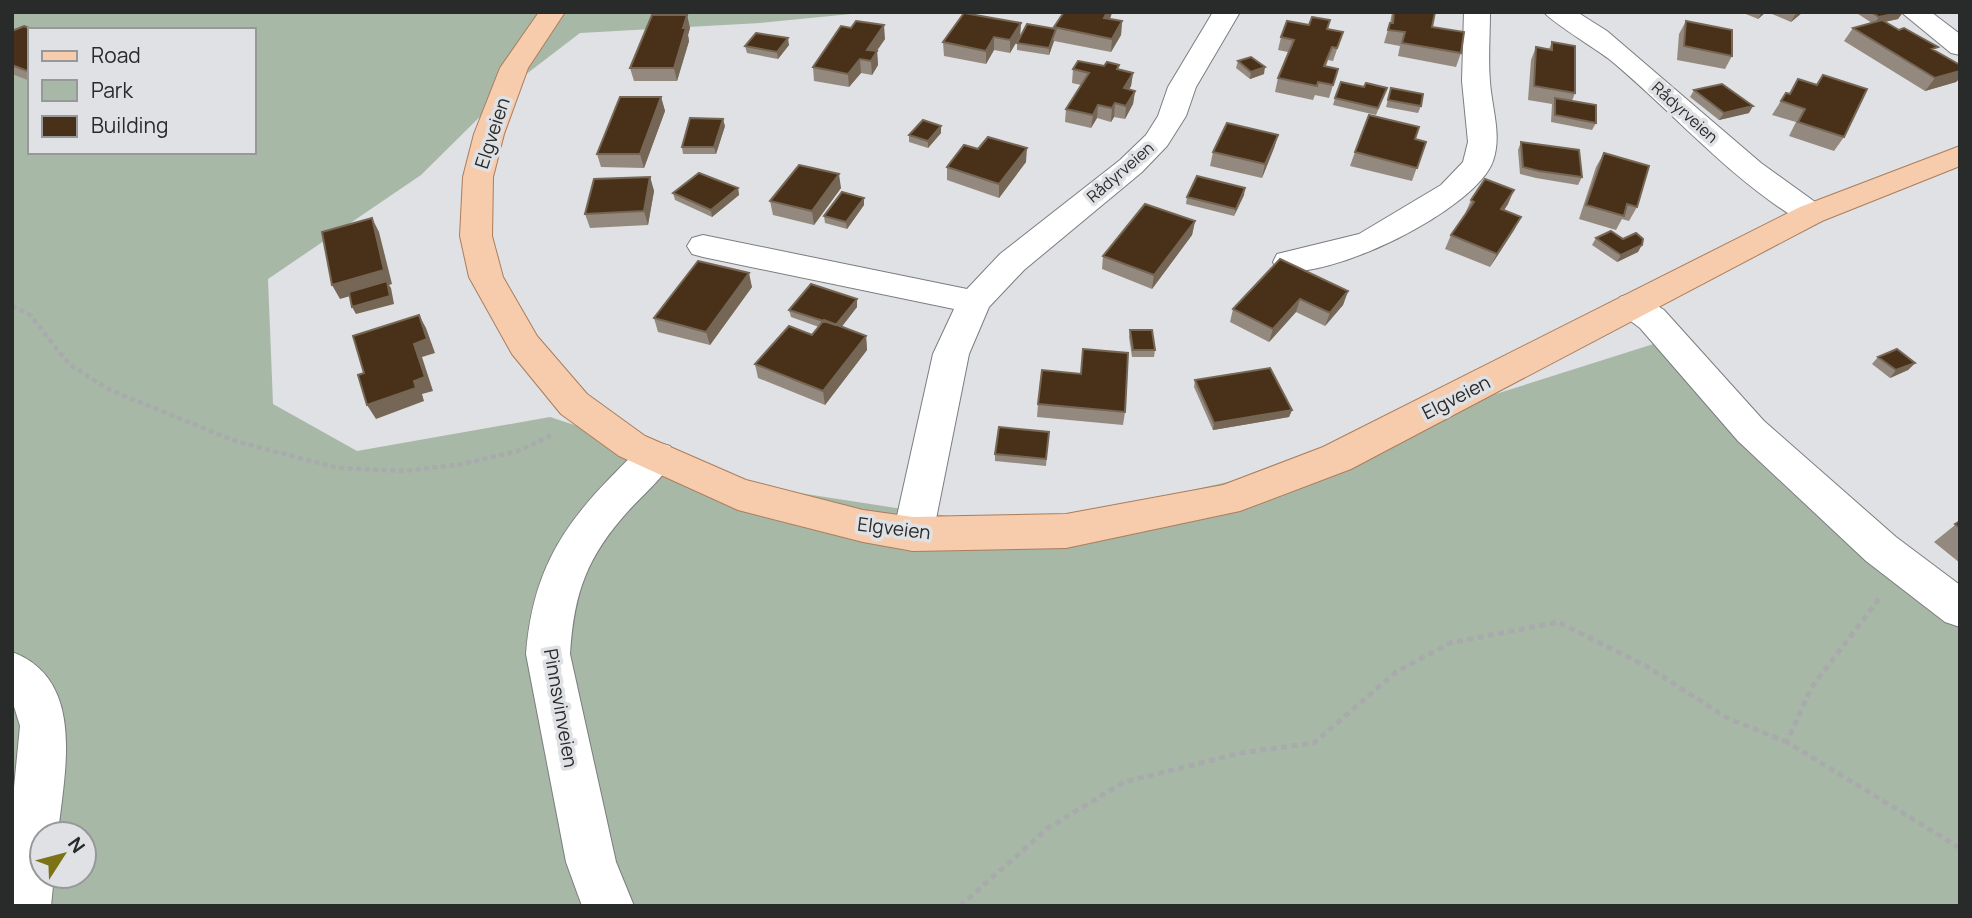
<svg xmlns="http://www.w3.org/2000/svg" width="1972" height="918" viewBox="0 0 1972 918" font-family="Manrope,sans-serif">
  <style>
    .green { fill: #a8b8a7; fill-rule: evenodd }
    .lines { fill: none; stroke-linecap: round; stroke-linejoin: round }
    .minor-casing { stroke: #7b7d7f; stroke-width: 2 }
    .major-casing { stroke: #aa7d5c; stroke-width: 2 }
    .path-far1 { stroke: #a8aaac; stroke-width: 4.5; stroke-dasharray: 5 3.5; stroke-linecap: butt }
    .path { stroke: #a8aaac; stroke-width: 5; stroke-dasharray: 6 4.5; stroke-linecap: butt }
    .minor { fill: #fff; fill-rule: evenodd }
    .major { fill: #f6ccad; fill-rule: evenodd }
    .wall { fill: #94897e }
    .shaded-wall { fill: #756655 }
    .building { fill: #483118; stroke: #756655; stroke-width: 2 }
    .labels { text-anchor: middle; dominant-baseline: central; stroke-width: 7; stroke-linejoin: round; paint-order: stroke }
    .far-street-label { font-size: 16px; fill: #292a2a; stroke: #dfe1e4 }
    .street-label { font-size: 19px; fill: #292a2a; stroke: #dfe1e4 }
  </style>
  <rect width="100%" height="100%" fill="#dfe1e4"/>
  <path class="green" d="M12,12H871L760,23L580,33L512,85L421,175L268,279L273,404L357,451L550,417L767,488L1025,528L1272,472L1480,399L1663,341L1846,515L1960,587V906H12ZM30,30H254V152H30ZM42,834H84V876H42Z"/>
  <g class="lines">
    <defs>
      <path id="minor" d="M1213,12H1240L1196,87L1186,116L1167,146L1142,172L1024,270L989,307L969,354L933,534L927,546L913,551L899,546L893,534L933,354L954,309L703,257L692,254L687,246L692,238L703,235L967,289L1000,254L1120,160L1146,135L1158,116L1168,87Z
        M1464,12H1490C1490,35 1488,59 1490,82C1492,109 1502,135 1493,161C1476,210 1326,283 1277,270L1273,262L1277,254L1359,234L1441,185L1463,162L1468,142L1462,81Z
        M1544,12H1577L1607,31L1761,163L1822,207L1827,214L1822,221C1813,224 1806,224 1797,219C1727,176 1672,111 1609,59C1595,48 1551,22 1544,12Z
        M1901,12H1931L1960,34V55L1951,53Z
        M1632,293L1644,297L1664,310L1764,421L1896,537L1960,585V627L1945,622L1866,561L1738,441L1640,328L1620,313L1615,305L1620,297Z
        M656,442L670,446L675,457C664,477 645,493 630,509C587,556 574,592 570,654L616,862L634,906H582L566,862L526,654C532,579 557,532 610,478C624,464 637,448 656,442Z
        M12,652C87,680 64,773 58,834H42V876H54L51,906H12V808L20,726L12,700Z"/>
      <path id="major" d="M539,12H565L528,68L504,134L493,177L492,236L503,277L537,336L587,394L645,436L746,480L863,510L913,517L1066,514L1223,485L1323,447L1800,207L1960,146V166L1822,221L1351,469L1240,511L1066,548L913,551L863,542L738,510L619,456L561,414L512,354L469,277L460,236L463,177L474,134L500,68Z"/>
    </defs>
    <use href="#minor" class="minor-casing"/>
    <use href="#major" class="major-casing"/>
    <path class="path-far1" d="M12,306L30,315L69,364L110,390L235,441L338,468L404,471L462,464L518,451L552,435"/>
    <path class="path" d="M1879,599L1811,688L1787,742L1960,848
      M960,906L1048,828L1124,782L1241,753L1314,743L1396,672L1450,643L1558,622L1648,667L1727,718L1787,742"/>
    <use href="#minor" class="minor"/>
    <use href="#major" class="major"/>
  </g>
  <path class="wall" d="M1064,12H1112L1110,19L1122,21L1121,35L1111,52L1054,41L1049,55L1017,50V43L1053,29Z
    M1392,12H1435L1432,27L1461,53L1456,67L1398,56L1400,46L1384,43L1390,23Z
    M1741,12H1766L1758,19Z
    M1773,12H1803L1791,22L1772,14Z
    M1855,12H1903L1898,19L1885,22L1960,65V78L1956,82L1925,91L1844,41L1853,28L1872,23Z
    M687,15L690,28L688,35L689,41L677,81H634L630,68Z
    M1686,21L1732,56L1725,69L1677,60L1679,34Z
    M1021,23L1020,36L1010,53L994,50L986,64L944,56L943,42Z
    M1328,29L1343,32L1333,61L1328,60L1326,66L1338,69L1329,98L1315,95L1313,100L1275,92L1278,78L1288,52L1278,50L1281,37Z
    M30,30V81L12,74V31Z
    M885,39L876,51H877L878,65L872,75L861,73L849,87L814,81L813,67Z
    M1552,42L1575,93L1572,101L1596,123L1592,130L1551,122L1552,104L1528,100L1531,60L1536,47L1549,49Z
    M789,45L778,59L747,53L745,46Z
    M1238,61L1264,74L1250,79L1236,68Z
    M1073,69L1119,70L1133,73L1131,86L1129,89L1135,91L1133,104L1125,119L1114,117L1111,122L1097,118L1091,128L1065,122L1066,109L1081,85L1072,83Z
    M1823,75L1844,137L1834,151L1789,136L1796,122L1772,115L1786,93L1789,94L1798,79L1816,85Z
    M1364,87L1387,88L1376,115L1333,105L1335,98Z
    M1391,88L1421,106L1418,113L1386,107Z
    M1694,90L1749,113L1719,120L1690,97Z
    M661,97L665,111L644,168L601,167L597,154Z
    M725,126L716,154H683L682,147Z
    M941,133L928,148L909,142V135Z
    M1278,135L1274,148L1262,178L1210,166L1213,152Z
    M1415,139L1426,142L1412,181L1350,166L1355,152Z
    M1521,142L1582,177L1578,185L1536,178L1520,174L1518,150Z
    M978,149L1026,162L999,198L947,180V167Z
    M1604,153L1637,207L1629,221L1622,219L1616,230L1579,219L1596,167Z
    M650,177L654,191L648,225L590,228L585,214Z
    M738,188L739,195L712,217L675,200L673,193Z
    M841,188L814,225L773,215L770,201Z
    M1244,195L1234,216L1186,204L1187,197Z
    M864,198V205L847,229L825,223L824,216Z
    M1471,200L1508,204L1504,210L1521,217L1514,230L1490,267L1445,249L1451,235L1466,214H1465Z
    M1195,221L1192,235L1152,289L1102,269L1103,256Z
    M1596,238L1623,239L1638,252L1617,262L1592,245Z
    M752,287L710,345L658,332L654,318Z
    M1348,291L1343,305L1325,326L1296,312L1269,342L1230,322L1233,309Z
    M857,299V307L841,327L866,336L867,350L825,405L758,378L755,364L812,335L819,327L791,317L789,310Z
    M1130,330L1155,350L1154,357H1132L1129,337Z
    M1878,357L1915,363L1908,370L1890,378L1872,364Z
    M1195,380L1292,410L1289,417L1213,430L1194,387Z
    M1038,404L1125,412L1123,425L1037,417Z
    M1049,432L1046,466L995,461V454Z
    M1960,521V563L1934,542Z"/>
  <path class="shaded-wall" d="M1107,12H1112L1111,16L1103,31L1104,18Z
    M1762,12H1766L1758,19Z
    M1799,12H1803L1791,22L1795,15Z
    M1903,12L1898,19L1874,24L1879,17Z
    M687,15L690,28L688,35L689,41L677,81L674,68L683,28Z
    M1122,21L1121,35L1111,52L1112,39Z
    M1021,23L1020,36L1010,53V40Z
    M884,25L885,39L870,61L867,50Z
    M994,37V50L986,64V51Z
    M788,38L789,45L778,59L777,52Z
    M1053,38V40L1054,41L1049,55V48Z
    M877,51L878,65L872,75L871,61Z
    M860,59L861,73L849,87L848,74Z
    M1265,67L1264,74L1250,79L1251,72Z
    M1960,71V78L1956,82L1925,91L1935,78Z
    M1133,73L1131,86L1122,102L1124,88Z
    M1135,91L1133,104L1125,119L1126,106Z
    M661,97L665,111L644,168L640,154Z
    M1115,103L1114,117L1111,122L1112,108Z
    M1098,105L1097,118L1091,128L1093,115Z
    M1753,106L1749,113L1719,120L1724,113Z
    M723,119L725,126L716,154L714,147Z
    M941,126V133L928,148V141Z
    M1278,135L1274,148L1262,178L1265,164Z
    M1027,148L1026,162L999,198V184Z
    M839,174L841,188L814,225L812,211Z
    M650,177L654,191L648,225L644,211Z
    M738,188L739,195L712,217L711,210Z
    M1245,188L1244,195L1234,216L1236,209Z
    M1514,190L1508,204L1495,223L1501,209Z
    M864,198V205L847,229L846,222Z
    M1521,217L1514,230L1490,267L1497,254Z
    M372,218L379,232L392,284L389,285L391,288L394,304L356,314L352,307L388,285L340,299L332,285Z
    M1195,221L1192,235L1152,289L1154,275Z
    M1642,245L1638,252L1617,262L1621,255Z
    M749,273L752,287L710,345L706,332Z
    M1348,291L1343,305L1325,326L1330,313Z
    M857,299V307L837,333L836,326Z
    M1300,299L1296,312L1269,342L1273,329Z
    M419,315L426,328L435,353L422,357L433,391L422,394L424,401L376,419L367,405L414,381V344Z
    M866,336L867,350L825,405L823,391Z
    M1915,363L1908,370L1890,378L1896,370Z
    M1292,410L1289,417L1213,430L1214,423Z"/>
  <path class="building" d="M1064,12H1107L1104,18L1122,21L1112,39L1054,27Z
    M1394,12H1435L1432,27L1464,32L1461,53L1402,43L1405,32L1388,30L1390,23H1393Z
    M1871,12H1902L1879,17Z
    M964,13L1021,23L1010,40L994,37L986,51L943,42Z
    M652,15H687L683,28H686L674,68H630Z
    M1312,17L1330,20L1327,29L1343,32L1337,48L1332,47L1324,66L1338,69L1333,85L1318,82L1317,86L1278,78L1294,40L1281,37L1287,21L1309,25Z
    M1882,20L1899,30L1904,28L1938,47L1932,49L1960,65V71L1935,78L1853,28Z
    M856,21L884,25L867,50L877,51L871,61L860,59L848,74L813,67L841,26L851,28Z
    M1686,21L1732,30V56L1684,46Z
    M1027,24L1056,29L1049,48L1017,43Z
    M24,26L34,30H30V72L12,65V31Z
    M756,33L788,38L777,52L745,46Z
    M1552,42L1575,46V93L1534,86L1536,47L1552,50Z
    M1251,57L1265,67L1251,72L1238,61Z
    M1078,61L1104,66L1107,62L1119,65L1117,69L1133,73L1124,88L1135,91L1126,106L1115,103L1112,108L1098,105L1093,115L1066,109L1089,73L1073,69Z
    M1823,75L1867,89L1844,137L1798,122L1805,109L1781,101L1786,93L1790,94L1798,79L1817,85Z
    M1341,82L1364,87L1366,83L1387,88L1378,108L1335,98Z
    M1722,84L1753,106L1724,113L1694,90Z
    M1391,88L1423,94L1421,106L1388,100Z
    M620,97H661L640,154H597Z
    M1555,98L1596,105V123L1555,115Z
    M1369,115L1419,127L1415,139L1426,142L1417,168L1355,152Z
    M690,118L723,119L714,147H682Z
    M923,120L941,126L928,141L909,135Z
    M1227,123L1278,135L1265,164L1213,152Z
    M988,137L1027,148L999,184L947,167L964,145L978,149Z
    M1521,142L1579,150L1582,177L1539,171L1523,167Z
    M1604,153L1649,166L1637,207L1627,204L1624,216L1586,205Z
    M799,165L839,174L812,211L770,201Z
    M699,173L738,188L711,210L673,193Z
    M1197,176L1245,188L1236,209L1187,197Z
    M650,177L644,211L585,214L594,179Z
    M1485,179L1514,190L1501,209L1521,217L1497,254L1451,235L1474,202L1471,200Z
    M842,192L864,198L846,222L824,216Z
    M1145,204L1195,221L1154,275L1103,256Z
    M372,218L384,270L332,285L322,232Z
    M1611,231L1623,239L1636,233L1643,239L1642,245L1621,255L1596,238Z
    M1280,259L1348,291L1330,313L1300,299L1273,329L1233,309Z
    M698,261L749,273L706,332L654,318Z
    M387,281L390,296L352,307L349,292Z
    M811,284L857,299L836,325L789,310Z
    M419,315L427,339L414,344L425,377L414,381L416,388L367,405L358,375L364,373L353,336Z
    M824,320L866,336L823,391L755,364L789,326L812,335Z
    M1130,330H1152L1155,350H1133Z
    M1083,349L1128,353L1125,412L1038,404L1042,370L1081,374Z
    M1897,349L1915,363L1896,370L1878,357Z
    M1270,368L1292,410L1214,423L1195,380Z
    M999,427L1049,432L1046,459L995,454Z
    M1960,521V528L1955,524Z"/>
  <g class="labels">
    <g class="far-street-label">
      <text transform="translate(1685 112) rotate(42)">Rådyrveien</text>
      <text transform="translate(1120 172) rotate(-41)">Rådyrveien</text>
    </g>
    <g class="street-label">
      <text transform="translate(492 133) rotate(-72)">Elgveien</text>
      <text transform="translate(1456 397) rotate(-27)">Elgveien</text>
      <text transform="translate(894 528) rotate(7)">Elgveien</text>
      <text transform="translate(561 708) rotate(80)">Pinnsvinveien</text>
    </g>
  </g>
  <rect width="1972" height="918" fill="none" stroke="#292a2a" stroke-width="28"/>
  <rect x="28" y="28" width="228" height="126" fill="#dfe1e4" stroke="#96989a" stroke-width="2"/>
  <rect x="42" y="51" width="35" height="10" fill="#f6ccad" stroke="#96989a" stroke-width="2"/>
  <text x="91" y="63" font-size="21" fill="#292a2a">Road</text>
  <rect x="42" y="80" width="35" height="21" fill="#a8b8a7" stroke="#96989a" stroke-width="2"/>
  <text x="91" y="98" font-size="21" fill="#292a2a">Park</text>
  <rect x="42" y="116" width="35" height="21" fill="#483118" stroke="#96989a" stroke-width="2"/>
  <text x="91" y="133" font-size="21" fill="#292a2a">Building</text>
  <g transform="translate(63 855) rotate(54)"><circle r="33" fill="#dfe1e4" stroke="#96989a" stroke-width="2"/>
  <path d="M0-5L12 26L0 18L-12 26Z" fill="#7b7315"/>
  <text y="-10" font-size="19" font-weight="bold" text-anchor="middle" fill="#292a2a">N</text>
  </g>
</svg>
